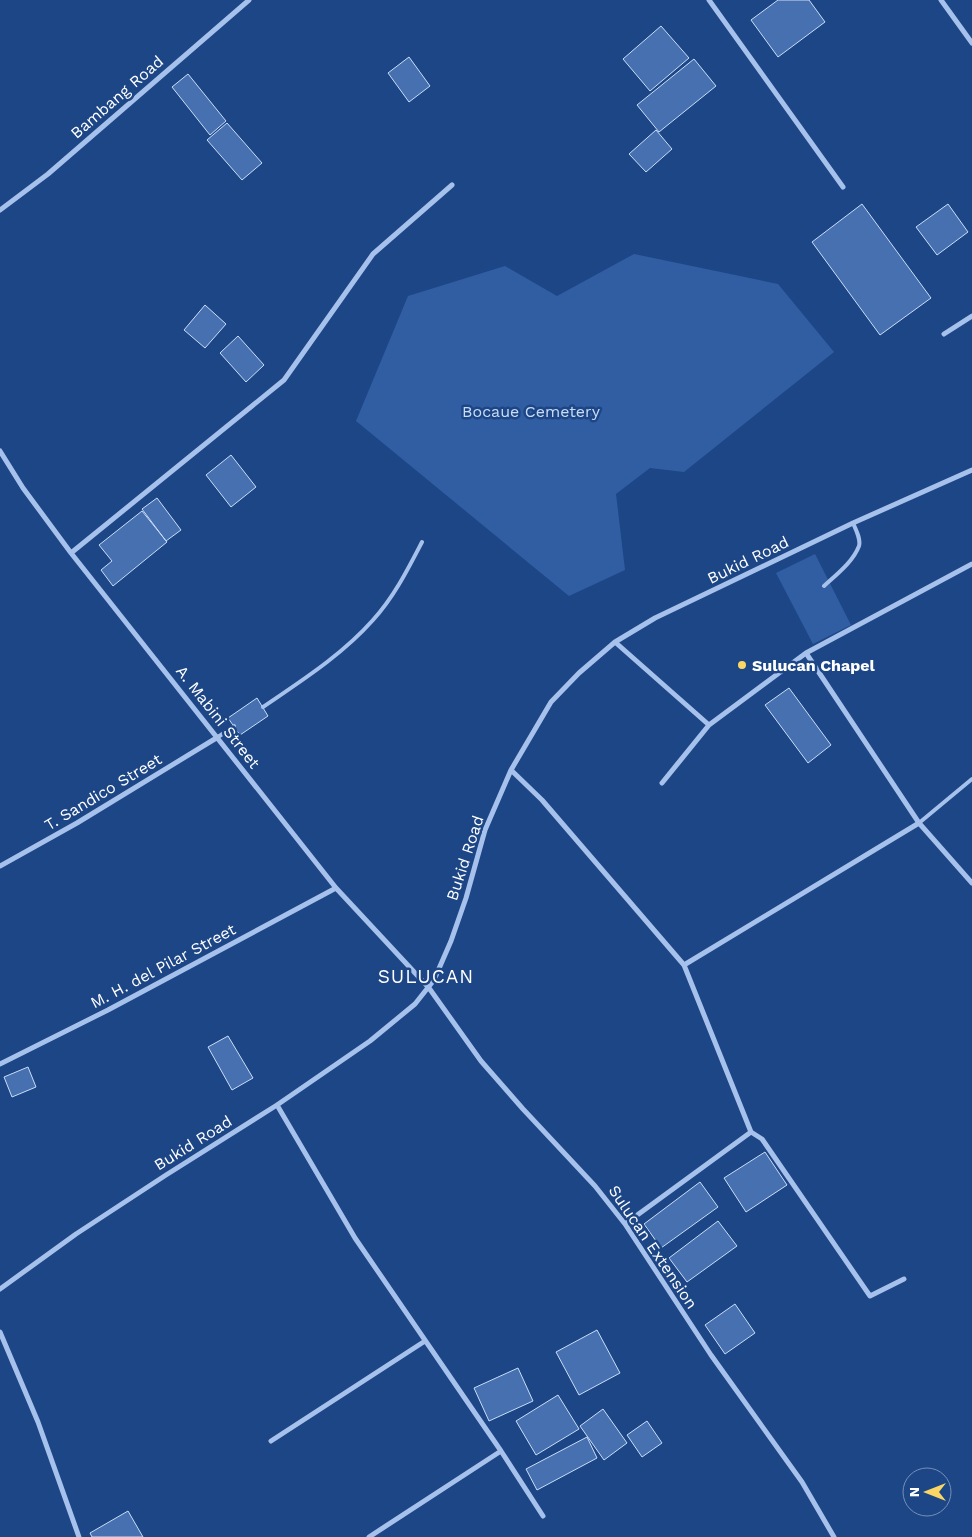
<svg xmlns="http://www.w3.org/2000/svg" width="972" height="1537" viewBox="0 0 972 1537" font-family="'Work Sans',sans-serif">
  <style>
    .green { fill: #315ea3 }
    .building { fill: #4670af; stroke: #caddf8 }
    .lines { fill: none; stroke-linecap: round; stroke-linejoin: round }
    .service { stroke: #a6c1eb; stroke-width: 4 }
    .minor { stroke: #a6c1eb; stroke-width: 5 }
    .poi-dot { fill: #fad664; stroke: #1d4686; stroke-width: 2 }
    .labels { text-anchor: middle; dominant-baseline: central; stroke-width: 5; stroke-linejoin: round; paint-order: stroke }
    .street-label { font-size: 16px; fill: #fff; stroke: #1d4686 }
    .park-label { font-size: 16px; fill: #caddf8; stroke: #1d4686 }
    .poi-label { font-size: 16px; font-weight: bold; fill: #fff; stroke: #1d4686; text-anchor: start }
    .quarter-label { font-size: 19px; letter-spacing: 1px; fill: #fff; stroke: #1d4686 }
  </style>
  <rect width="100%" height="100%" fill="#1d4686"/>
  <path class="green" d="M634,254L778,284L834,352L684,472L650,468L616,494L625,570L569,596L356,421L408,296L505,266L557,296Z
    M815,554L851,625L813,644L776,573Z"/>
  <path class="building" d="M778,0H809L825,22L778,57L751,20Z
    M661,26L689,58L650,91L623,59Z
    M409,57L430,86L409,102L388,73Z
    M694,59L716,86L659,132L637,105Z
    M188,74L226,121L210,135L172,87Z
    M227,123L262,163L242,180L207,140Z
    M656,130L672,149L646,172L629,154Z
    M862,204L931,298L880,335L812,242Z
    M948,204L968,232L937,255L916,227Z
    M205,305L226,324L205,348L184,330Z
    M238,336L264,365L246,382L220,353Z
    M231,455L256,487L231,507L206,475Z
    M157,498L181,530L166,541L142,509Z
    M142,511L167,542L113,586L101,570L112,561L99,545Z
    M789,688L831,745L808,763L765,705Z
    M257,698L268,716L240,735L228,718Z
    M228,1036L253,1078L232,1090L208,1047Z
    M28,1067L36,1087L12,1097L4,1077Z
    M765,1152L787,1185L746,1212L724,1178Z
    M700,1182L718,1207L661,1248L644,1224Z
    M718,1221L737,1246L687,1282L669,1258Z
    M735,1304L755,1333L725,1354L705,1325Z
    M597,1330L620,1373L579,1395L556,1352Z
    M518,1368L533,1401L489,1421L474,1388Z
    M558,1395L579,1429L536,1455L516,1421Z
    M603,1409L627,1443L604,1460L580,1426Z
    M647,1421L662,1443L642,1457L627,1435Z
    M587,1437L597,1458L537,1490L526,1469Z
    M128,1511L143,1537H92L90,1533Z"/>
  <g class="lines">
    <path class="service" d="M824,586C836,575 853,562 859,546C861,539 856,530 853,523
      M263,707C301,681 342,655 373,620C394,597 408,569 422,542
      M218,737L234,726
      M919,823L972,779"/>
    <path class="minor" d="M709,0L843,187
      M941,0L972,43
      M0,210L48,174L249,0
      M944,334L972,316
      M0,451L23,488L71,553L336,888L429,988L481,1061L523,1109L595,1186L625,1224L711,1355L802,1482L834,1537
      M71,553L284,380L373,254L452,185
      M615,642L709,725L662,783
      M806,653L919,823L972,883
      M709,725L806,653L972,564
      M511,770L542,800L684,965L751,1132
      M0,866L77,823L218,737
      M684,965L919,823
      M0,1064L108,1010L336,888
      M277,1105L355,1238L501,1451L543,1516
      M625,1224L751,1132L762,1139L870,1296L904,1279
      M0,1289L76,1234L166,1175L277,1105L370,1041L415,1004L434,980L451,941L466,898L485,830L511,770L551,702L579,673L615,642L655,618L853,523L972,470
      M0,1332L38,1422L79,1537
      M271,1441L425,1341
      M369,1537L501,1451"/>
  </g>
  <circle class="poi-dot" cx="742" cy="665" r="5"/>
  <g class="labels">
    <g class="street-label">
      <text transform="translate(117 97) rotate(-41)">Bambang Road</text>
      <text transform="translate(748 560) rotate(-26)">Bukid Road</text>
      <text transform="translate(218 717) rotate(52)">A. Mabini Street</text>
      <text transform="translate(103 792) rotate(-31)">T. Sandico Street</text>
      <text transform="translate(465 858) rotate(-72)">Bukid Road</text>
      <text transform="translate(163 966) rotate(-28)">M. H. del Pilar Street</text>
      <text transform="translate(193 1143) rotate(-32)">Bukid Road</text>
      <text transform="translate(653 1247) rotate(56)">Sulucan Extension</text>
    </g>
    <g class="park-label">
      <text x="531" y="411">Bocaue Cemetery</text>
    </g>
    <g class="poi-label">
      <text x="752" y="665">Sulucan Chapel</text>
    </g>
    <g class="quarter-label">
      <text x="426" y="976">SULUCAN</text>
    </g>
  </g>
  <g transform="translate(927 1492) rotate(270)"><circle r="24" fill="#1d4686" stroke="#7790b6"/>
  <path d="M0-4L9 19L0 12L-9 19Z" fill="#fad664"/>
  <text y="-8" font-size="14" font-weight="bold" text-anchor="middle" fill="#ffffff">N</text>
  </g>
</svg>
